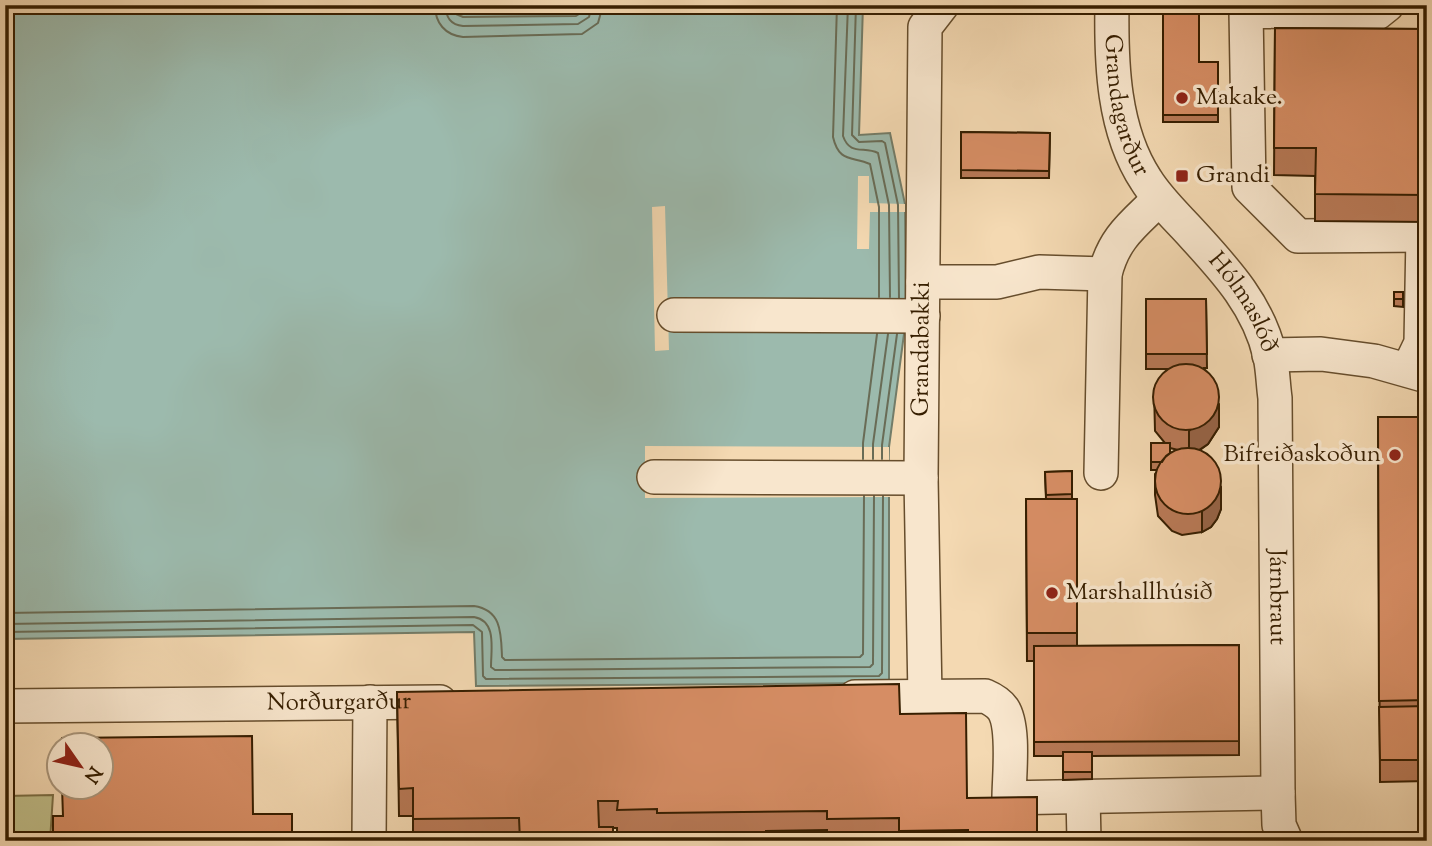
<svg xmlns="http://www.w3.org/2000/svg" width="1432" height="846" viewBox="0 0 1432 846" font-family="'Sorts Mill Goudy',serif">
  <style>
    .green { fill: #c0be89; stroke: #7b6e44; stroke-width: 2 }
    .water { fill: #9cbaad; stroke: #737c68; stroke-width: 2 }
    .pier { fill: #f4d9b2 }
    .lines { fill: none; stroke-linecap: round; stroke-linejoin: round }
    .shore { stroke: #696c56; stroke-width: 2 }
    .minor-casing { stroke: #664d2c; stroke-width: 36 }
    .minor { stroke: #f8e6cd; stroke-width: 33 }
    .wall { fill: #b87956; stroke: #361e00; stroke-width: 2; fill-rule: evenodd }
    .shaded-wall { fill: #966346; stroke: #361e00; stroke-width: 2 }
    .building { fill: #d68d64; stroke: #361e00; stroke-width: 2 }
    .poi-dot { fill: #8f2418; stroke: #f8e6cd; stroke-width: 2.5 }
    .labels { text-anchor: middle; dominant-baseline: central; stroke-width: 7; stroke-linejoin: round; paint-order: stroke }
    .poi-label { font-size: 24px; fill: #361e00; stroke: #f8e6cd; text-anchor: start }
    .street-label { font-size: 24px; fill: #361e00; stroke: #f8e6cd }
  </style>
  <rect width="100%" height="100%" fill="#f4d9b2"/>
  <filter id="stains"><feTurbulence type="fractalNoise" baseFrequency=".00286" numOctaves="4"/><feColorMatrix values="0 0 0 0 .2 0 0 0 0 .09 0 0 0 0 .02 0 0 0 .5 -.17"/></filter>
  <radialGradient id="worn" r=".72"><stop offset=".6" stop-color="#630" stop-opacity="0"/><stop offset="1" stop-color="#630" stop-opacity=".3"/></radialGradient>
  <path class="green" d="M53,795L50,841H5V796Z"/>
  <path class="water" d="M5,5H461L462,10L863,5L859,135L890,133L905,204L906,319L889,447V683L476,686L474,632L5,639Z"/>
  <path class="pier" d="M461,5L465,7L822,5L461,10Z
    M858,176H869V203L905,204V212H870L869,249H857Z
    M665,206L669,350L655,351L652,207Z
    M645,446L889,447L890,497L645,498Z"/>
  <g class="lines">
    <path class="shore" d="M435,5C435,23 445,35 463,37L582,34L598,23L603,5
      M446,5C445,17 451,25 463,26L578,24L589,17L592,5
      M454,5L456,14L463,17L576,16L582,12L584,5
      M837,5L833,137C839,163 852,156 870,164L879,207V297
      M848,5L843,136C850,156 864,146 878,153L889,205L890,297
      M856,5L852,135L859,142L882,141L885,143L898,205L899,298
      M863,459V443L877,334
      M873,459V444L888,334
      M882,459V445L897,334
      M5,613L474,606C502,610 501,634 502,657L505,660L860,657L863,654L864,496
      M5,624L474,617C497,621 491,649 491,667L495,670L870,667L873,664L874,496
      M5,632L473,625L482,632L483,676L486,679L879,676L882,673L883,496"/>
    <defs>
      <g id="minor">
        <path id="s1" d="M1112,5C1111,63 1113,130 1146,180C1159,201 1178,218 1194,236C1227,272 1259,307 1270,356C1273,370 1273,384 1275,398L1278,793L1279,825L1286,841"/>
        <path d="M1387,5L1377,13L1246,11L1249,187L1298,236L1427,235"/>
        <path d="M923,282H997L1039,272L1105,274"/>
        <path d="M674,315L923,316"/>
        <path d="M1269,355L1321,354L1374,361L1427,376"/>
        <path d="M1408,370L1421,343L1423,235"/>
        <path d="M1101,473L1105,274C1114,237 1134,224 1159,199"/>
        <path d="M654,477L921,478"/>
        <path d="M855,697L985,696C992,699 998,702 1003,709C1015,727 1009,776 1009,798L1278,793"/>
        <path id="s2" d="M925,697L921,478L925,27L942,5"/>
        <path id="s3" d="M5,706L440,702"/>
        <path d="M1083,796L1084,841"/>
        <path d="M369,841L370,702"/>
      </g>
    </defs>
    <use href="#minor" class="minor-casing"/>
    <use href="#minor" class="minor"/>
  </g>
  <path class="wall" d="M1163,5L1199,62H1218V122H1163Z
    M1275,28L1427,29V222L1315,221V176L1274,175Z
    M961,132L1050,133L1049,178H961Z
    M1394,292H1403V307L1394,306Z
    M1146,299H1206L1207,368H1204L1219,427L1208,444L1200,450L1221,509L1217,519L1211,527L1202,532L1182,535L1172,531L1158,516L1155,495V474L1158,470H1151V443H1165L1155,431L1154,389L1169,369H1146ZM1170,448L1178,450L1170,453Z
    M1378,417H1427V781L1380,782Z
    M1072,471V499H1077V646L1239,645V755L1092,756V779L1063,780V756H1034V661H1027L1026,499H1046L1045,472Z
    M397,692L900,714L967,798L1037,841H766V839L657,840V836L617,837V828H613V841H413V816H399Z"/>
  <path class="shaded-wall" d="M1219,405V427L1208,444L1199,450L1189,452V431Z
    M1221,488V509L1217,519L1211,527L1202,532V511Z"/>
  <path class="building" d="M1163,5H1199V62H1218V115H1163Z
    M1275,28L1427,29V195L1315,194L1316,148H1274Z
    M961,132L1050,133L1049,171L961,170Z
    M1394,292H1403V299H1394Z
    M1146,299H1206L1207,354H1146Z
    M1153 397a33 33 0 1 1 66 0a33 33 0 1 1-66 0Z
    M1378,417H1427V700L1379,701Z
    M1151,443H1170V453L1166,456L1162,462H1151Z
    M1155 481a33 33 0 1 1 66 0a33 33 0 1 1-66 0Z
    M1072,471V494L1046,495L1045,472Z
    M1026,499H1077V633H1027Z
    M1239,645V741L1034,742V646Z
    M899,684L900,714L966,713L967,798L1037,797V841H968V830L899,831V818L827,819V811L657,813V809L617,810L618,801H598L599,827H613V841H520L519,818L413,819V788L399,789L397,692Z
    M1427,706V760H1380L1379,707Z
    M252,736L253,814H292V841H53V816H63L62,787H102V745H62V738Z
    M1063,752H1092V772H1063Z
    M827,830V841H766V831Z"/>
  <g class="poi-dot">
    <circle cx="1182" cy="98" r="7"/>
    <rect x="1175" y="169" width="14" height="14" rx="3.5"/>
    <circle cx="1395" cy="455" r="7"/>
    <circle cx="1052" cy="593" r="7"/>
  </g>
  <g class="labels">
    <g class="poi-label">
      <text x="1196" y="98">Makake.</text>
      <text x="1196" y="176">Grandi</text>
      <text x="1381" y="455" text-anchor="end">Bifreiðaskoðun</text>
      <text x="1066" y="593">Marshallhúsið</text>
    </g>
    <g class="street-label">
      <text stroke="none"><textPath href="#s1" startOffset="102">Grandagarður</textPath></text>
      <text stroke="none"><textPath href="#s1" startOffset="338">Hólmaslóð</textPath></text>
      <text stroke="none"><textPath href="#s2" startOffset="348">Grandabakki</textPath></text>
      <text stroke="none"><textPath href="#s1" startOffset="640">Járnbraut</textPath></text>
      <text stroke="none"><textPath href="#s3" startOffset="334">Norðurgarður</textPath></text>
    </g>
  </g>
  <rect width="1432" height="846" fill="none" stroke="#f4d9b2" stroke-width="28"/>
  <rect x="7" y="7" width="1418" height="832" fill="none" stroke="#361e00" stroke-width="3.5"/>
  <rect x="14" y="14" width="1404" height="818" fill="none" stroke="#361e00" stroke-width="2"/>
  <g transform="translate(80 766) rotate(124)"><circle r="33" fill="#f8e6cd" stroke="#aa967b" stroke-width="2"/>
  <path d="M0-5L12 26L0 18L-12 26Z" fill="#8f2418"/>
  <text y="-10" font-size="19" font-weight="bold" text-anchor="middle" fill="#361e00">N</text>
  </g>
  <rect width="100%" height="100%" filter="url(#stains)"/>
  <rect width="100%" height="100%" fill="url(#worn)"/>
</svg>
